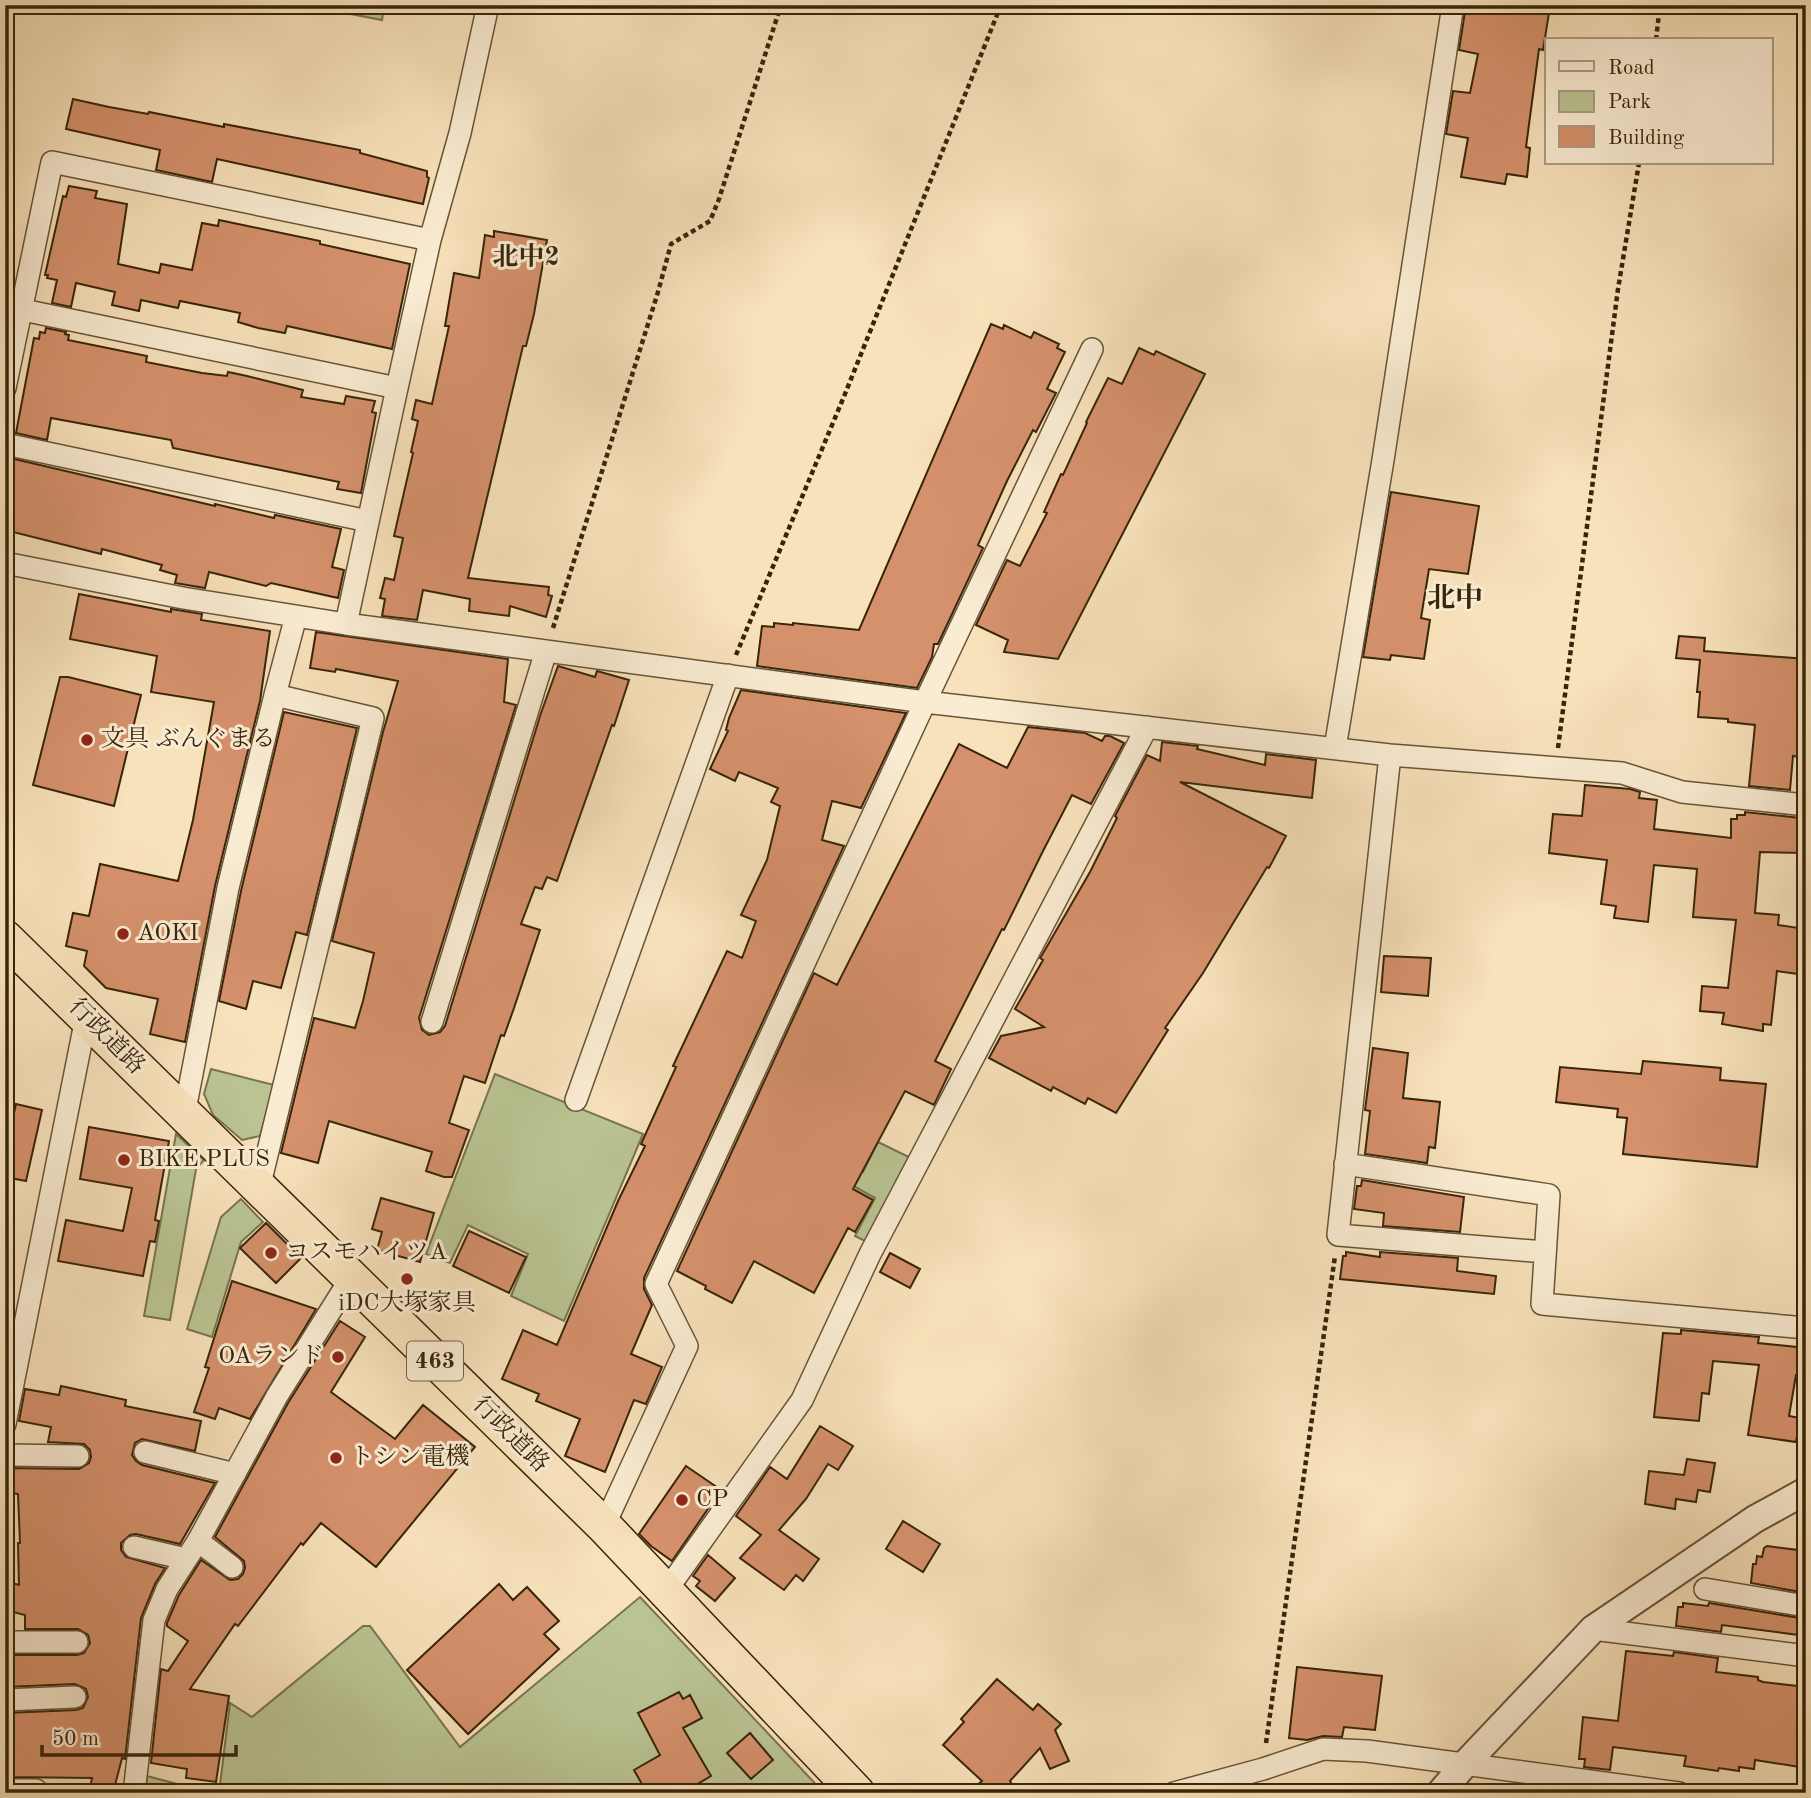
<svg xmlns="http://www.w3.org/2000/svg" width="1811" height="1798" viewBox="0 0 1811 1798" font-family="'Old Standard TT','Noto Serif JP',serif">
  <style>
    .green { fill: #bac493; stroke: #78744e; stroke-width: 2 }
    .building { fill: #d5916c; stroke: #37250a; stroke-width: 2 }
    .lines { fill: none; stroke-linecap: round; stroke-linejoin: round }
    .minor-casing { stroke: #675436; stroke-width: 24 }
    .tertiary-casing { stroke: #675436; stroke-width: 30 }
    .trunk-casing { stroke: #37250a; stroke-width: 38 }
    .path { stroke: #37250a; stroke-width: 4.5; stroke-dasharray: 5 3.5; stroke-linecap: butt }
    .minor { stroke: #faecd3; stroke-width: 21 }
    .tertiary { stroke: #faecd3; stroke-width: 26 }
    .trunk { stroke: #f8e2bb; stroke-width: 35 }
    .poi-dot { fill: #8f2418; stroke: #faecd3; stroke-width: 2.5 }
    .labels { text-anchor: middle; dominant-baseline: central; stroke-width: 6; stroke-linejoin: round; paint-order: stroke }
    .shield { fill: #faecd3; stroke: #726146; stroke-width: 2 }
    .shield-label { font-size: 23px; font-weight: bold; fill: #37250a }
    .poi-label { font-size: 24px; fill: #37250a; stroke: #faecd3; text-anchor: start }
    .street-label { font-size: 24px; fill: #37250a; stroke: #faecd3 }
    .neighbourhood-label { font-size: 26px; font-weight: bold; fill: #37250a; stroke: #faecd3 }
    .quarter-label { font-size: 28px; font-weight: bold; fill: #37250a; stroke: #faecd3 }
  </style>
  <rect width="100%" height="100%" fill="#f8e2bb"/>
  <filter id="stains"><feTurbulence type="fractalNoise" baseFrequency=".00286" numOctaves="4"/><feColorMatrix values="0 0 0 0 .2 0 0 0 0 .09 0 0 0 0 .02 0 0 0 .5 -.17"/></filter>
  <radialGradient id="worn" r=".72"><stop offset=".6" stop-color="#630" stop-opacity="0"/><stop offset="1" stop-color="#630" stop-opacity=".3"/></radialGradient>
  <path class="green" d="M303,5H384L382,20Z
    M211,1069L274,1085L260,1136L242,1140L213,1115L204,1094Z
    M495,1074L643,1134L564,1321L511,1296L528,1254L468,1225L450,1263L426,1254Z
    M176,1134L204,1160L196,1169L170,1320L144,1316Z
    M878,1142L917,1161L873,1245L855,1236L875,1198L808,1161L815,1148L863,1172Z
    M241,1199L263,1222L241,1242L212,1337L187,1329L221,1217Z
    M640,1597L824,1793H219L230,1703L252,1717L363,1626H370L460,1747Z
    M147,1776L211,1793H145Z"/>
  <path class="building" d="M1466,5H1503L1549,13L1543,50L1539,49L1526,147L1530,148L1527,177L1507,174L1505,184L1461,177L1468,138L1446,134L1453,91L1470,93L1478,54L1459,50Z
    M73,99L109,107L148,114L149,112L224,127V124L360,150V153L427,171V177L429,178L423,204L217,159L212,182L156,170L160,150L66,129Z
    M69,186L97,191L95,198L127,204L118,264L159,273L161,264L192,270L202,223L218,226L219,220L320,241V244L410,264L392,349L287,326L285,333L258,328L238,322L240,313L180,301L178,308L141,300L139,311L112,305L115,292L76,283L71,307L52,303L57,280L47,278L48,275H45L63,196L66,197Z
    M494,231L547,240L534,314L526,346H523L468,578L549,587L548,595L552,596L546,617L510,606L509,616L469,611L470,599L423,590L417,620L382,616L385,599L380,598L385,578L394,580L403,538L394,536L413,453L411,452L418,421L412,419L416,400L432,404L449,326H445L454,273L479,278L485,235L494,237Z
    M991,324L1003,329L1004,325L1031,338L1034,332L1059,344L1057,348L1065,352L1047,389L1056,393L1036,432L1033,430L1007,481L978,545L983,548L938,644H934L932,657L917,688L757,666L762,626L774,627V623L793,625V623L859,630Z
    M46,328L66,332L65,334L69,335L68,340L147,356L146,362L202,373L227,376L228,372L247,376L303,390L301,397L344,404L346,396L375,401L372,412L376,413L361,493L337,489L339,482L173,448L171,440L89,425L51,418L47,440L16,433L34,338L39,339L40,332L45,333Z
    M1139,348L1154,355L1156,351L1205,374L1058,659L1004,652L1008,640L976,625L1007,560L1020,566L1047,513L1044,512L1061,474L1063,475L1087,423L1086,422L1108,378L1122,384Z
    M10,458L215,506V504L274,518L275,515L341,529L332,567L344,570L338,598L271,583L266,586L209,572L205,588L175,583L177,575L160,570L162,565L102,549L101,554L5,530V477Z
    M1391,492L1479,506L1468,574L1429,569L1421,618L1430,620L1424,659L1391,655L1390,660L1363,657Z
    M79,594L171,612V609L202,614L201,620L270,631L260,701L215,886L185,1042L150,1034L158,999L106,988L84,966L87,951L66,946L73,913L89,916L100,864L178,881L193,820L214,702L151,692L157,656L70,639Z
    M316,632L508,659L504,702L516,705L419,1018L422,1030L429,1035L440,1032L445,1026L541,713L558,666L595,677L597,671L629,680L614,726L612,725L557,881L547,877L542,889L535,887L521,924L540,930L514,1008L504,1036L501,1035L485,1083L464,1076L449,1123L469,1130L452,1177H444L426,1171L432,1152L329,1121L318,1163L281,1153L314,1018L355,1028L363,1001L374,953L332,941L383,732L398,681L336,669L335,672L310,668Z
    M1679,636L1705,638L1704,651L1806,659V758L1793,756L1790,790L1749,786L1755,725L1728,722V719L1698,717L1700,692H1697L1700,660L1676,658Z
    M60,677H68L141,695L114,806L33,785Z
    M741,690L906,713L861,808L832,801L822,840L844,846L644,1278V1289L652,1305L631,1354L662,1367L646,1404L634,1400L605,1472L565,1456L580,1419L536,1401L539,1394L502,1379L523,1330L557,1345L618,1201L645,1146L641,1144L676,1067L673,1066L727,951L742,958L756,921L741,915L767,860L780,806L771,802L778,788L739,772L735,781L710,769L728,731L726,730L729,718Z
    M284,712L357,728L307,935L296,932L281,988L253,981L246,1009L219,1001L241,891Z
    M1028,727L1085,733L1102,741L1105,736H1110L1124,743L1091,804L1072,795L1043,851L1004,930L1002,929L935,1061L951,1069L934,1105L905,1091L853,1189L873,1200L855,1232L848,1228L814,1293L754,1261L732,1303L705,1289L706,1286L677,1271L814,973L837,985L959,744L1007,768Z
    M1162,742L1198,746L1197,749L1265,765L1266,754L1316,760L1312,798L1180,782L1286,836L1269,868L1267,867L1203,973L1165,1028L1168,1030L1116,1113L1088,1098L1085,1104L1053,1087L1051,1091L989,1058L1001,1036L1044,1027L1015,1009L1043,960L1040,958L1042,955L1090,872L1117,818L1115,816L1147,755L1160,761Z
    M1585,785L1630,789L1640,792L1639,798L1657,800L1654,829L1731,838V819H1737V815H1745V812L1800,818V832H1806V853L1760,852L1755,913L1779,915L1778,925L1806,929V975L1777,971L1771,1025L1763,1024V1031L1722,1024L1724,1013L1700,1011L1702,986L1728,988L1736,920L1693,917L1697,869L1654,865L1648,922L1614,918L1616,906L1601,904L1607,860L1549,853L1553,814L1582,816Z
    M1384,956L1431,958L1428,996L1381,992Z
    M1373,1048L1408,1053L1403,1098L1440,1102L1435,1148L1429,1147L1427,1163L1365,1154L1370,1111L1365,1110Z
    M1643,1061L1721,1068L1720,1080L1766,1084L1757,1167L1623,1154L1627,1118L1617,1117L1618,1109L1556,1102L1560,1067L1641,1074Z
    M16,1104L42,1110L26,1181L5,1177V1154Z
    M89,1127L169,1141L155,1220L159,1221L155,1242L150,1241L143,1276L58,1261L66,1220L123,1231L132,1188L80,1179Z
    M1362,1180L1464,1197L1460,1232L1383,1226L1384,1213L1354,1209L1357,1186H1361Z
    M381,1198L434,1213L420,1262L377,1250L382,1232L372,1229Z
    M266,1223L301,1258L276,1283L240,1248Z
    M469,1231L526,1257L509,1293L453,1266Z
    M1346,1252L1380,1257V1252L1458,1258L1457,1271L1496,1276L1494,1294L1340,1279L1343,1256H1346Z
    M890,1253L920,1269L910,1288L880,1272Z
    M232,1281L316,1309L250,1419L219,1408L215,1419L194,1412L209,1368L205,1367Z
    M340,1321L365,1337L331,1392L395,1439L423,1405L475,1447L376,1567L321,1523L303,1545L301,1543L238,1626L235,1624L190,1689L229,1696L216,1782L186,1778L187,1769L151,1763L161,1669L168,1671L188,1641L167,1626V1623L179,1595L201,1560L230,1580L238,1579L243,1574L245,1568L244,1561L215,1537L288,1403Z
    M1681,1330L1759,1337L1758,1343L1806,1348V1376L1796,1375L1789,1416L1800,1418L1796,1442L1748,1435L1759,1365L1713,1361L1709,1394L1702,1393L1699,1421L1654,1417L1663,1333L1681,1334Z
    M61,1386L126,1400L125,1406L201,1421L195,1451L142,1439L135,1443L132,1455L136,1461L142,1465L215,1483L180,1544L136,1534L130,1535L121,1543V1550L126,1557L165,1568L155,1584L141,1618L125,1759L122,1758L113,1793H89L92,1778L5,1777V1713L76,1710L83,1708L88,1697L86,1689L75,1684L5,1687V1655H77L84,1653L90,1643L88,1635L78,1629H25V1615L5,1610V1581L19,1585L18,1543H20L18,1494L5,1492V1468L79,1469L89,1463L91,1457L90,1450L84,1444L48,1442L51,1427L19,1421L25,1389L59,1395Z
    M820,1426L853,1446L838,1470L828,1464L806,1499L779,1530L819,1559L803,1581L796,1575L784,1590L740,1558L761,1535L736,1516L770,1467L787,1479Z
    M1687,1459L1715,1463L1710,1492L1698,1490L1696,1502L1676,1499L1675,1509L1645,1504L1649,1471L1684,1475Z
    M686,1466L721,1490L672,1561L651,1546L639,1534Z
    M903,1521L940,1544L923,1572L886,1549Z
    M1767,1546L1806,1551V1593L1751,1583L1753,1564H1756L1757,1556L1762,1557L1764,1548Z
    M708,1555L735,1578L715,1601L696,1586L700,1581L693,1576Z
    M499,1584L513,1600L527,1587L559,1621L544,1634L559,1649L468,1734L407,1670Z
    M1683,1603L1708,1606L1709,1603L1806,1619V1636L1722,1625L1721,1632L1676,1626L1678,1607H1683Z
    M1626,1651L1673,1656L1674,1652L1718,1658L1716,1672L1758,1677V1680L1763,1682L1806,1687V1768L1755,1760L1754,1769L1739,1767V1771L1719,1768L1718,1771L1684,1766L1686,1756L1613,1747L1610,1770L1584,1767L1585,1759H1579L1583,1717L1618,1721Z
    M1297,1667L1382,1676L1375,1730L1344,1727L1342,1737L1323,1736L1307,1740L1289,1738Z
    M997,1679L1033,1710L1038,1704L1061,1724L1055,1730L1069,1761L1050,1769L1040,1748L1010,1781L1017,1793H967L982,1781L943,1745L964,1722L961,1719Z
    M679,1692L683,1699L690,1695L702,1718L683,1728L711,1776L682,1793H647L634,1770L660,1755L638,1713Z
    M750,1733L773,1760L751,1779L727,1753Z"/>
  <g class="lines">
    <defs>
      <path id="minor" d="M23,310L397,388
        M5,388L52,162L430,240
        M5,444L368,521
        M5,563L183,598L346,624L925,702L1390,755L1622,773L1682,792L1806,805
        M346,624L397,388L430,240L460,133L488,5
        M275,695L296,616
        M1335,748L1383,460L1453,5
        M1390,755L1338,1235L1545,1252
        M432,1022L546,651
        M576,1100L728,675
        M184,1115L228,888L275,695L373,718L259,1188
        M1345,1164L1549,1195L1542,1304L1806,1328
        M5,1424L86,1018
        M145,1452L235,1474
        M5,1455L78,1456
        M604,1526L687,1346L656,1284L925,702L1092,349
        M198,1541L232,1567
        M134,1547L186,1559
        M1705,1589L1806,1606
        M666,1591L802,1400L870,1254L1147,727
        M1593,1629L1806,1656
        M5,1642H77
        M5,1700L75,1697
        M5,1790H36
        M134,1793L154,1620L167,1589L198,1541L277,1396L351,1278
        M1174,1793L1263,1769L1323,1749L1367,1751L1679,1793"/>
      <path id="tertiary" d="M1440,1793L1465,1764L1593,1629L1755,1519L1806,1491"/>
      <path id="trunk" d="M5,938L604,1526L857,1793"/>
    </defs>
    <use href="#minor" class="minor-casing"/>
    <use href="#tertiary" class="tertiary-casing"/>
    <use href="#trunk" class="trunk-casing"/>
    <path class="path" d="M1656,40L1660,5
      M553,628L658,292L671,244L710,221L719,199L781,5
      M736,655L845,394L1001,5
      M1558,748L1618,289L1639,163
      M1266,1743L1335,1256"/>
    <use href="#minor" class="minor"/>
    <use href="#tertiary" class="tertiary"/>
    <use href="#trunk" class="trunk"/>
  </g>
  <g class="poi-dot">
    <circle cx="87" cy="740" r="7"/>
    <circle cx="123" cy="934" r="7"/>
    <circle cx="124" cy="1160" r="7"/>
    <circle cx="271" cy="1253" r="7"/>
    <circle cx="407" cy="1279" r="7"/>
    <circle cx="338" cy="1357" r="7"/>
    <circle cx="336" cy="1458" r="7"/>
    <circle cx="682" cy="1500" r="7"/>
  </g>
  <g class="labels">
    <rect class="shield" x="407" y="1341.5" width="56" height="39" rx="5"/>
    <g class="shield-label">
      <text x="435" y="1361">463</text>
    </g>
    <g class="poi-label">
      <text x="101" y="740">文具 ぶんぐまる</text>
      <text x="137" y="934">AOKI</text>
      <text x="138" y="1160">BIKE PLUS</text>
      <text x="285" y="1253">コスモハイツA</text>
      <text x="407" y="1304" text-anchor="middle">iDC大塚家具</text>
      <text x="324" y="1357" text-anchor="end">OAランド</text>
      <text x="350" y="1458">トシン電機</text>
      <text x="696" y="1500">CP</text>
    </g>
    <g class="street-label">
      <text transform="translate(106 1037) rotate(45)">行政道路</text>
      <text transform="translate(510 1435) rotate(45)">行政道路</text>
    </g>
    <g class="neighbourhood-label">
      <text x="526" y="258">北中2</text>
    </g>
    <g class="quarter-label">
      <text x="1455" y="600">北中</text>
    </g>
  </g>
  <rect width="1811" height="1798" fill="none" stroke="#f8e2bb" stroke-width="28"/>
  <rect x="7" y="7" width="1797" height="1784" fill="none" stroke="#37250a" stroke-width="3.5"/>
  <rect x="14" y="14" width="1783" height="1770" fill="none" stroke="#37250a" stroke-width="2"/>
  <rect x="1545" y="38" width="228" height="126" fill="#faecd3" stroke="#ac9c83" stroke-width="2"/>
  <rect x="1559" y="61" width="35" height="10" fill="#faecd3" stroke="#ac9c83" stroke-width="2"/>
  <text x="1608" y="74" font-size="21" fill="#37250a">Road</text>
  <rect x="1559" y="91" width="35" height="21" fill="#bac493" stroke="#ac9c83" stroke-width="2"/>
  <text x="1608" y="108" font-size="21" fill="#37250a">Park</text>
  <rect x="1559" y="126" width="35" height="21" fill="#d5916c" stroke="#ac9c83" stroke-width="2"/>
  <text x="1608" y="144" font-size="21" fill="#37250a">Building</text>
  <path d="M42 1745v10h194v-10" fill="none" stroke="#37250a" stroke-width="3.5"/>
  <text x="52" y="1745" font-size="21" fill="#37250a" stroke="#faecd3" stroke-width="5" paint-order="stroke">50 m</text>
  <rect width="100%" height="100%" filter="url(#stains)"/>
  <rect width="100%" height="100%" fill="url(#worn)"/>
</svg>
